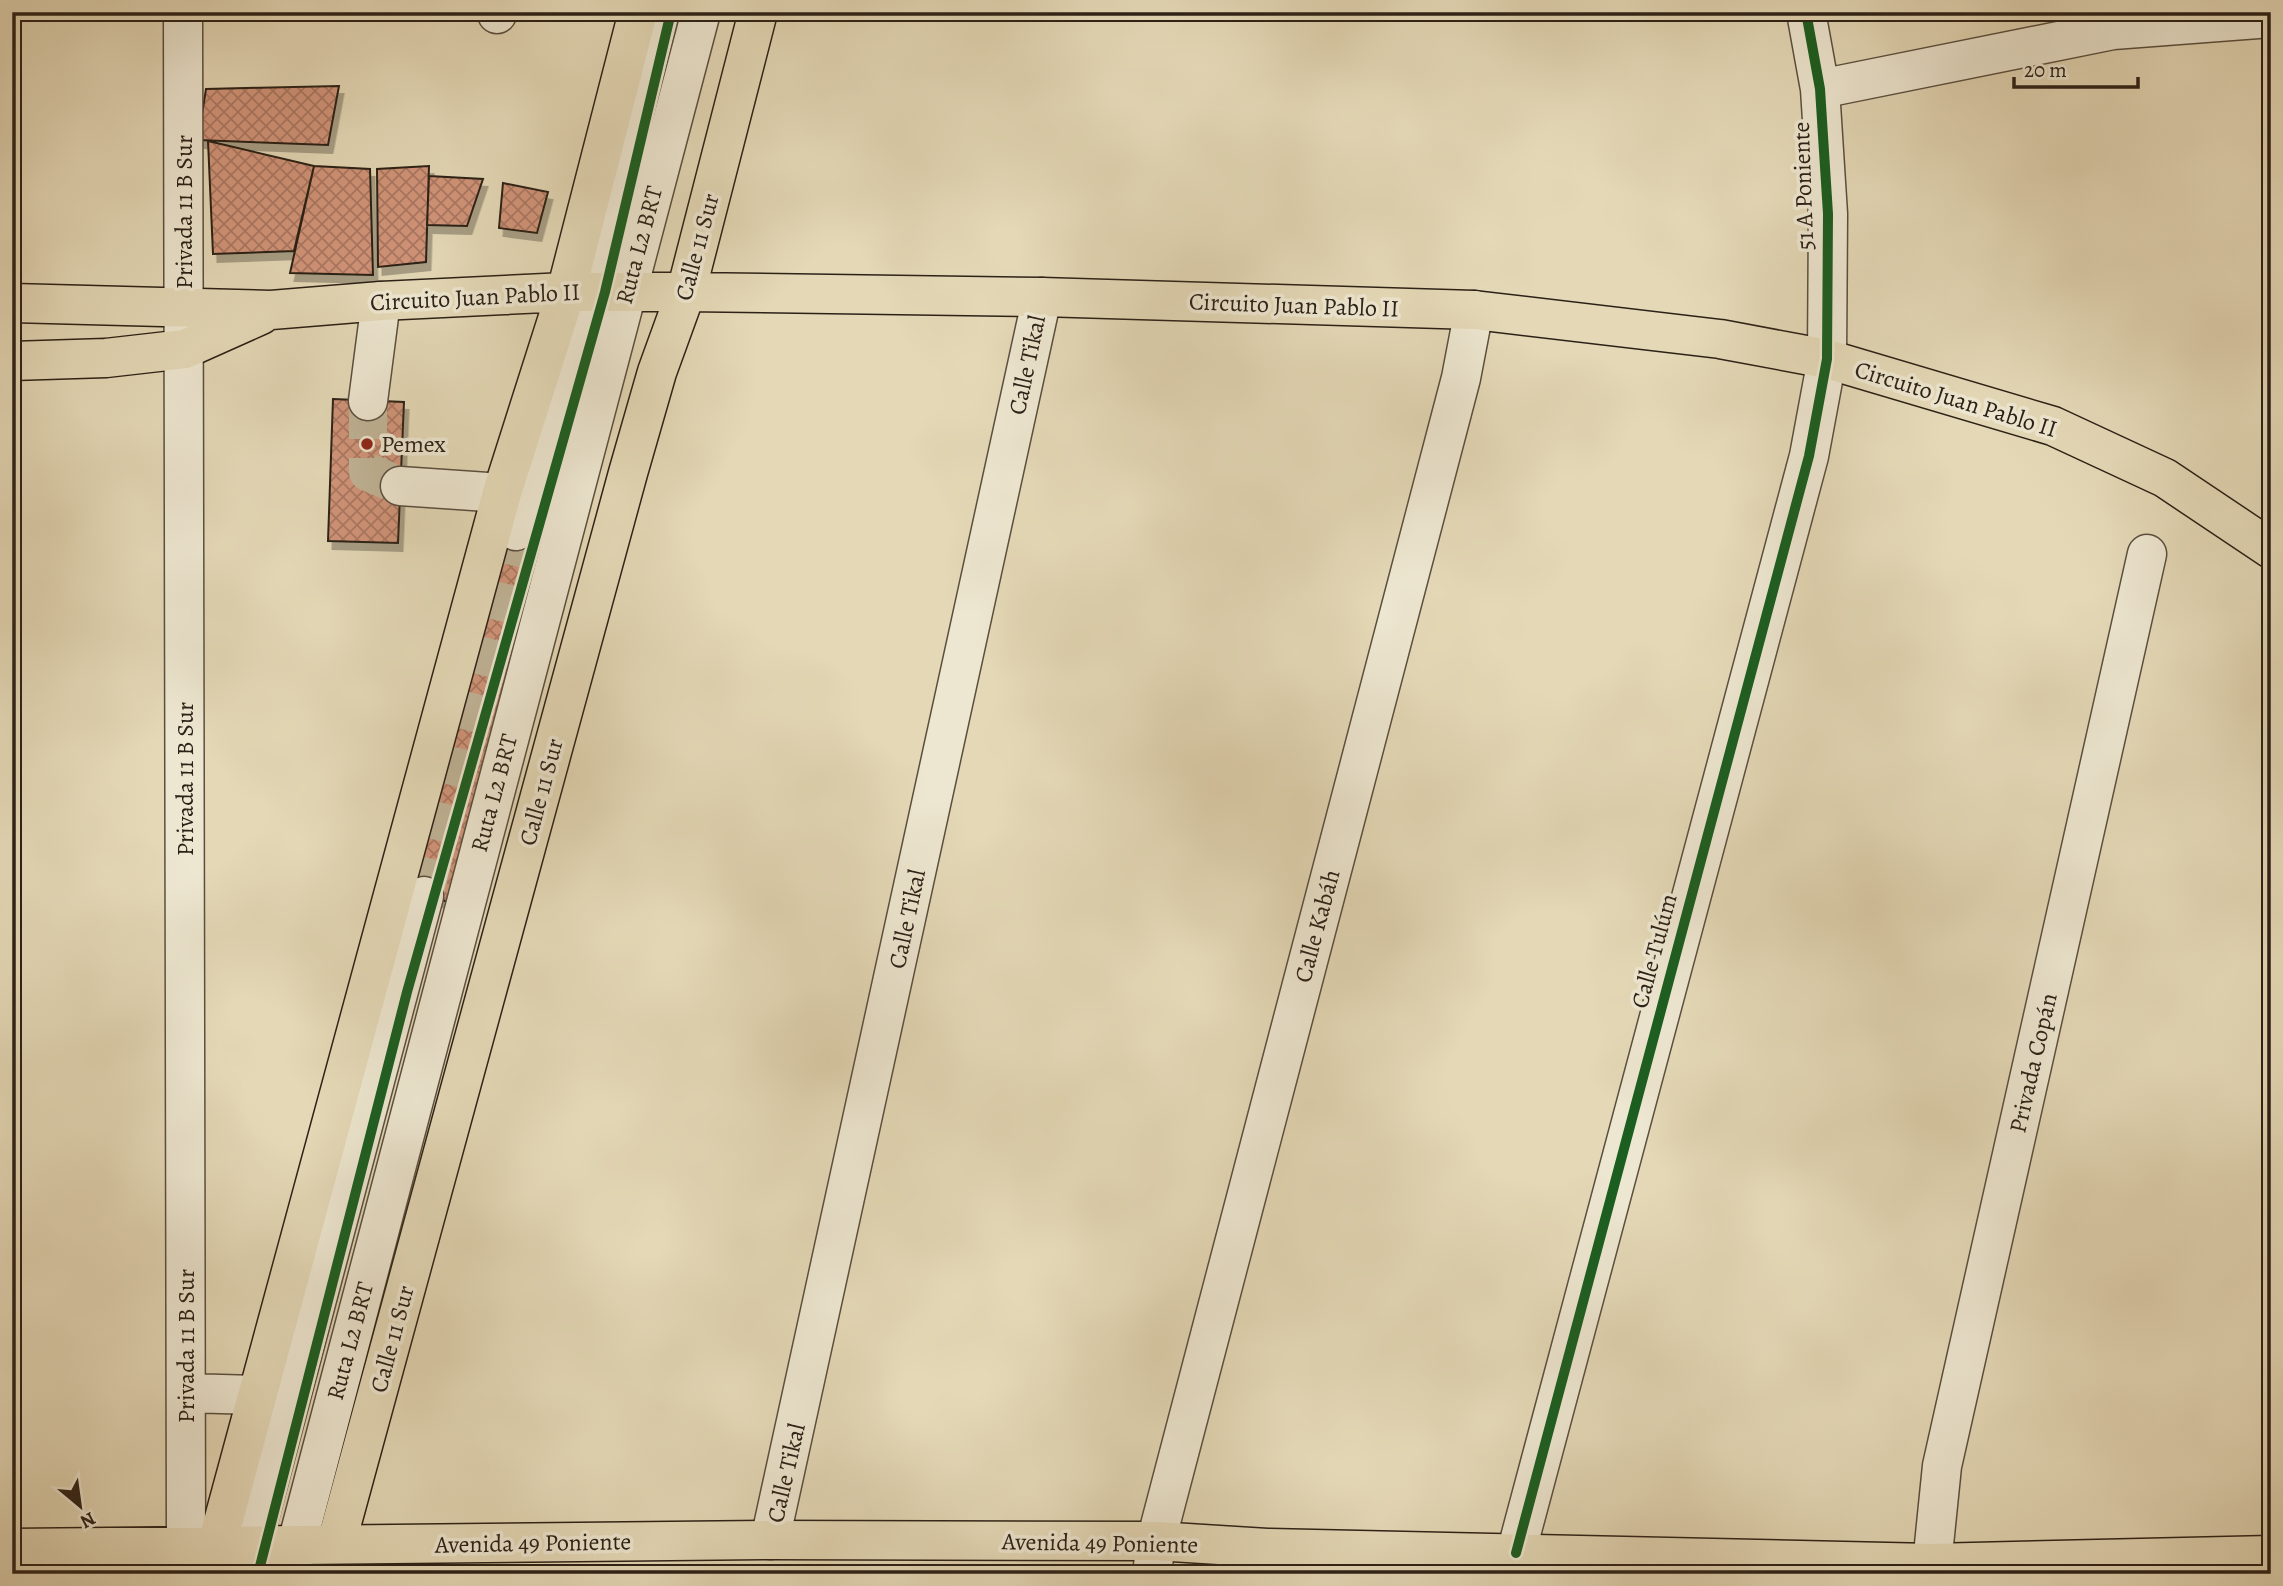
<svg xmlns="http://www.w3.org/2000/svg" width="2283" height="1586" viewBox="0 0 2283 1586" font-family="Alegreya,serif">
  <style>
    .building { fill: url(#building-cross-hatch); stroke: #2c2117; stroke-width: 2; filter: url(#shadow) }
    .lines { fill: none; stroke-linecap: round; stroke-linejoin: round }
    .minor-tunnel { stroke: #bfb396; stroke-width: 38; stroke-dasharray: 38 19; stroke-linecap: butt }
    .minor-casing { stroke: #5a4f3f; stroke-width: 41 }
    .major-casing { stroke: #2c2117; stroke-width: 41 }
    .minor { stroke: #ede6d0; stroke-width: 38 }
    .major { stroke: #e4d8b6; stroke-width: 38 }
    .cycleway-casing { stroke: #ede6d0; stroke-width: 15 }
    .cycleway { stroke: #1b5e20; stroke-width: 10 }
    .poi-dot { fill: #8f2418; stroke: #ede6d0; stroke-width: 2.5 }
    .labels { text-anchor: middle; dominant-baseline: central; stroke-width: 7; stroke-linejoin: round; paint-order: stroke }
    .street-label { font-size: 24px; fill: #2c2117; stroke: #ede6d0 }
    .poi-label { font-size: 24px; fill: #2c2117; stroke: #ede6d0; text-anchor: start }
  </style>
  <defs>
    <pattern id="building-cross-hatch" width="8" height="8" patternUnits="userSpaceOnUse" patternTransform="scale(1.75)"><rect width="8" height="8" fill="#d19479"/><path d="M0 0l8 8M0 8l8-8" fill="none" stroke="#aa7862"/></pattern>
    <filter id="shadow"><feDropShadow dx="4.5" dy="8" stdDeviation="0" flood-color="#0004"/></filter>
  </defs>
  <rect width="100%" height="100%" fill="#e4d8b6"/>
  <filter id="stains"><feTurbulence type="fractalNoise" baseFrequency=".00286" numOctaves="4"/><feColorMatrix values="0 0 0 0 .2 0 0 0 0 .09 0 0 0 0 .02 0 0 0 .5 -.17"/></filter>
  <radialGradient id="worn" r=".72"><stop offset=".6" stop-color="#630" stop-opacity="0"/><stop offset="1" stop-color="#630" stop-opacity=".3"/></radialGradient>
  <path class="building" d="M339,86L328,145L198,140L206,89Z
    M208,141L314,166L294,251L213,254Z
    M314,166L370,169L373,275L290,273Z
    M429,166L426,262L378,267L377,169Z
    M429,176L483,179L467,226L427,225Z
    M503,183L548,192L537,233L499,228Z
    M333,399L404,402L398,543L328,541Z
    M501,527L544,538L453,903L409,892Z"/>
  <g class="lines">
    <path class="minor-tunnel" d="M368,401V472L400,486
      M424,896L516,531"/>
    <defs>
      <path id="minor" d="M183,12L186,1546
        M497,14V12
        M1820,89L2113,30L2271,18
        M368,401L381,301
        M400,486L502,493
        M516,531L588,292L660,12
        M186,1393L258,1395
        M770,1540L1042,297
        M1516,1553L1809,456L1827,359L1828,214L1820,89L1806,12
        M244,1574L424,896
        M289,1574L701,12
        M1152,1574L1156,1541L1461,378L1474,310
        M1931,1574L1942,1466L2147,554"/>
      <path id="major" d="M12,303L271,310L381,301L566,292H686L1042,297L1474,310L1720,339L1827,359L2053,426L2165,478L2271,549
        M12,361L106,358L185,349L261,315
        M12,1548L770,1540L1156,1541L1267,1548L1931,1563L2271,1555
        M209,1574L502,493L566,292L638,12
        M328,1574L628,473L657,372L686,292L758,12"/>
    </defs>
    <use href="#minor" class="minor-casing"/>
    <use href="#major" class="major-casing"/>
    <use href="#minor" class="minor"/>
    <use href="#major" class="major"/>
    <defs>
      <path id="cycleway" d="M1516,1553L1809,456L1827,359L1828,214L1820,89L1806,12
        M258,1574L407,992L605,292L671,12"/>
    </defs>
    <use href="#cycleway" class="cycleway-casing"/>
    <use href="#cycleway" class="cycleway"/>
  </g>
  <circle class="poi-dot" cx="367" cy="444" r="7"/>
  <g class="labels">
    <g class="street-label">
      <text transform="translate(1803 186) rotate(-92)">51 A Poniente</text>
      <text transform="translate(184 212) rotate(-90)">Privada 11 B Sur</text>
      <text transform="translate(639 245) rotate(-75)">Ruta L2 BRT</text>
      <text transform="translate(697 247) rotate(-75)">Calle 11 Sur</text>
      <text transform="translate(475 297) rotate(-3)">Circuito Juan Pablo II</text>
      <text transform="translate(1294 305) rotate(2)">Circuito Juan Pablo II</text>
      <text transform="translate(1027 365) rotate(-78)">Calle Tikal</text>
      <text transform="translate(1956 399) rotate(17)">Circuito Juan Pablo II</text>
      <text transform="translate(185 779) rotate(-90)">Privada 11 B Sur</text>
      <text transform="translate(541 792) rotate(-75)">Calle 11 Sur</text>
      <text transform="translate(494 793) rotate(-75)">Ruta L2 BRT</text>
      <text transform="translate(907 919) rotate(-78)">Calle Tikal</text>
      <text transform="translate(1317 926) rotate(-75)">Calle Kabáh</text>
      <text transform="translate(1654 951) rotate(-75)">Calle Tulúm</text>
      <text transform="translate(2033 1063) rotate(-77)">Privada Copán</text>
      <text transform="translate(392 1339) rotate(-75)">Calle 11 Sur</text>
      <text transform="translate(350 1341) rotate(-75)">Ruta L2 BRT</text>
      <text transform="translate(186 1346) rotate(-90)">Privada 11 B Sur</text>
      <text transform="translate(786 1473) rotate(-77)">Calle Tikal</text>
      <text transform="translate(533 1543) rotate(-1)">Avenida 49 Poniente</text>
      <text transform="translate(1100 1543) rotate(1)">Avenida 49 Poniente</text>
    </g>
    <g class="poi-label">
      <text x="381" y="444">Pemex</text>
    </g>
  </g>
  <rect width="2283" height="1586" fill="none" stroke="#e4d8b6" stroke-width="42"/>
  <rect x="14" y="14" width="2255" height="1558" fill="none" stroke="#2c2117" stroke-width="3.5"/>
  <rect x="21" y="21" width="2241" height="1544" fill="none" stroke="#2c2117" stroke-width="2"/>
  <g transform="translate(80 1506) rotate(151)" stroke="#ede6d0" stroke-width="5" paint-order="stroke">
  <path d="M0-5L12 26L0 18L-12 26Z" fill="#2c2117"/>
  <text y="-10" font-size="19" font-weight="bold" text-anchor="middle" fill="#2c2117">N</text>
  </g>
  <path d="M2014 77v10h124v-10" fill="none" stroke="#2c2117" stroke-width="3.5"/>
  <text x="2024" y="77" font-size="21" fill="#2c2117" stroke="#ede6d0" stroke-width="5" paint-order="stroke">20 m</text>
  <rect width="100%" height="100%" filter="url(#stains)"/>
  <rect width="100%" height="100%" fill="url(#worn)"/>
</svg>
